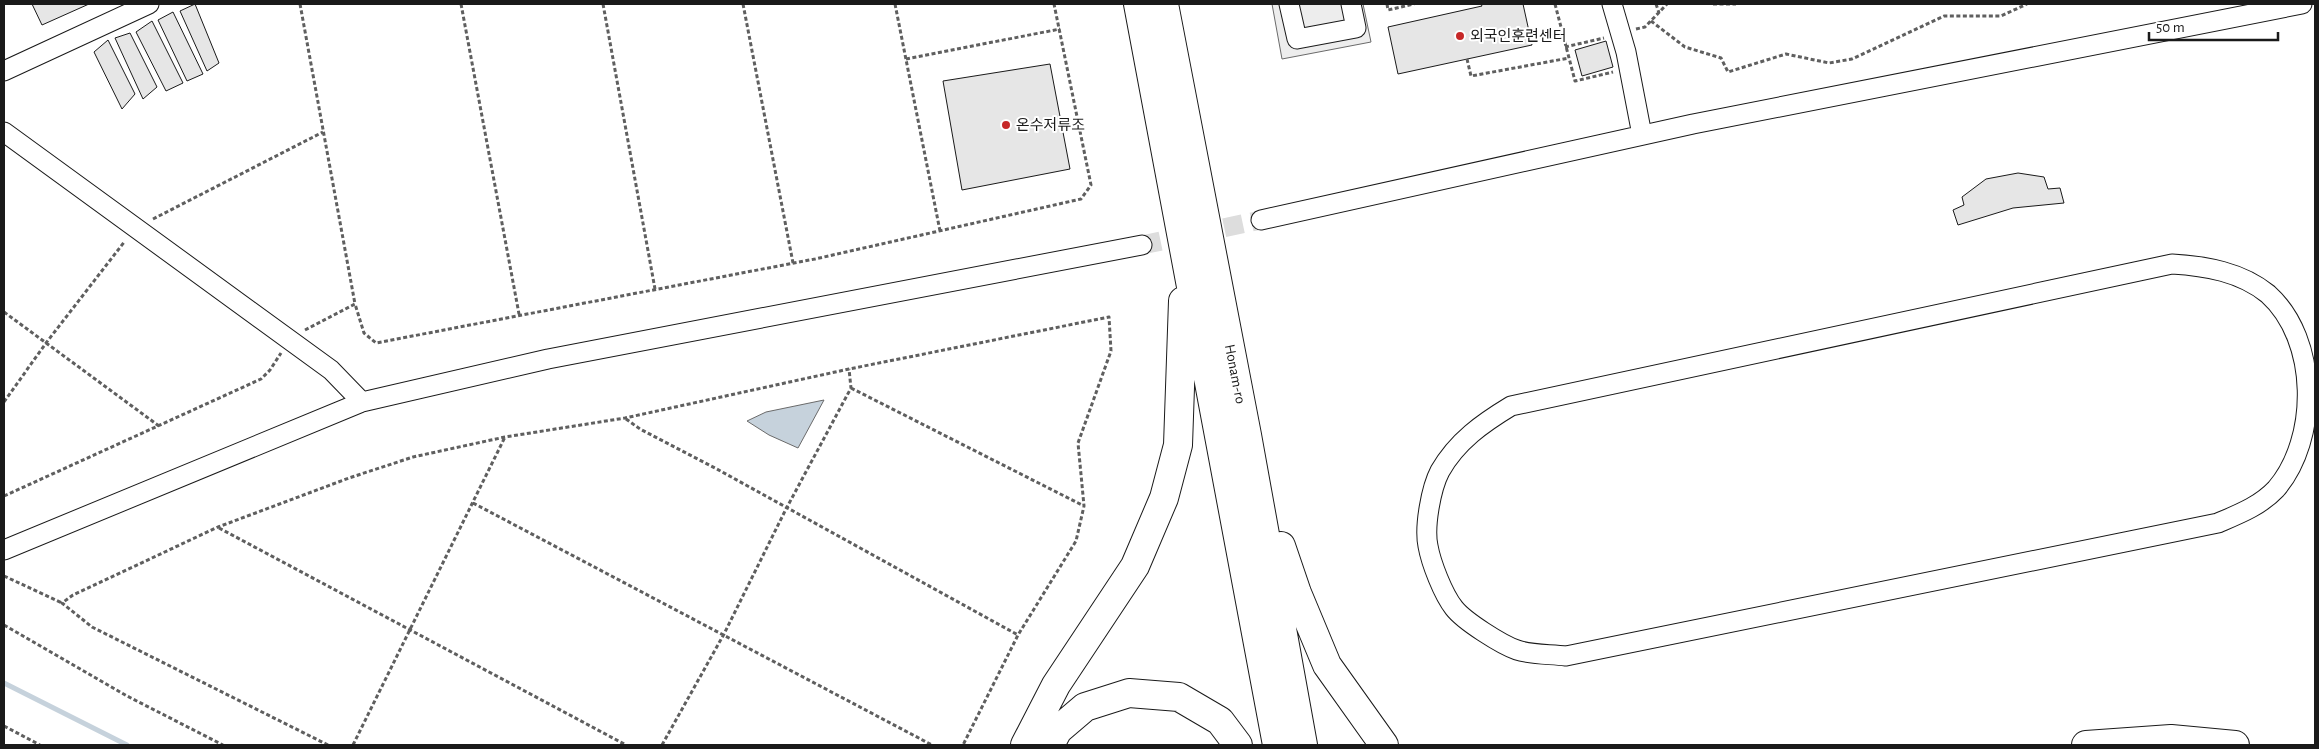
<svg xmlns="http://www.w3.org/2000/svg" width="2319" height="749" viewBox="0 0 2319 749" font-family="'Alegreya Sans','Noto Sans KR',sans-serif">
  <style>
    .parking { fill: #ededed; stroke: #6a6a6a }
    .water { fill: #c6d2dc; stroke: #6a6a6a }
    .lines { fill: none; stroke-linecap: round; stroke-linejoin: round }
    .stream { stroke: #c6d2dc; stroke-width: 5 }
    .building { fill: #e6e6e6; stroke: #1a1a1a }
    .minor-tunnel { stroke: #ddd; stroke-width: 19; stroke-dasharray: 19 9; stroke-linecap: butt }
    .minor-casing { stroke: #1a1a1a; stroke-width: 21 }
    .highway-casing { stroke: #1a1a1a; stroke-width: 30 }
    .path { stroke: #5f5f5f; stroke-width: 3; stroke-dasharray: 4 2.5; stroke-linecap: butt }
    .minor { stroke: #fff; stroke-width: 19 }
    .highway { stroke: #fff; stroke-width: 28 }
    .poi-dot { fill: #c62828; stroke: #fff; stroke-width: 2 }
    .labels { text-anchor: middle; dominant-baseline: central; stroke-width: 4; stroke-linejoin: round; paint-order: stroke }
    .poi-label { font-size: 15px; fill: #1a1a1a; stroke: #fff; text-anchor: start }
    .street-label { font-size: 15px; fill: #1a1a1a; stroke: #fff }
  </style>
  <rect width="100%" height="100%" fill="#fff"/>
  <path class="parking" d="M1272,4H1363L1371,42L1282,59Z"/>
  <path class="water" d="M824,400L798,448L769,435L747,421L766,412Z"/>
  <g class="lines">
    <path class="stream" d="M4,683L127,745"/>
  </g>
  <path class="building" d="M32,4H89L42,25Z
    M195,4L219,63L207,71L180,11Z
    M1481,4H1523L1532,45L1398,74L1388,27L1482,6Z
    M173,12L203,74L187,81L158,20Z
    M152,21L183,83L166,91L136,32Z
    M130,33L157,87L143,99L115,38Z
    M108,40L135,94L122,109L94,52Z
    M1606,41L1613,67L1582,76L1575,50Z
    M1050,64L1070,169L962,190L943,81Z
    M2018,173L2044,177L2048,189L2060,188L2064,203L2013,208L1958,225L1953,210L1964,205L1962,197L1986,179Z"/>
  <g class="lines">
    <path class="minor-tunnel" d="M1142,245L1261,220"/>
    <defs>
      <path id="minor" d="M1289,4L1297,39L1356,28L1351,4
        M1612,4L1626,52L1642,135
        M4,71L149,4
        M4,132L331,370L362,402
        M1261,220L1693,124L2302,4
        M2172,264C2206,266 2241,272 2268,294C2319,340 2319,439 2276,489C2260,506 2239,514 2218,523L1566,656C1551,654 1531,655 1517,650C1502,645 1464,621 1454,608C1443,594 1431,563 1428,546C1424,527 1431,488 1440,471C1457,441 1483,423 1511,406Z
        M4,550L362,402L548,359L1142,245"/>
      <path id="highway" d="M1138,4L1277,745
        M1164,4L1247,435L1303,745
        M1281,546L1297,593L1327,665L1384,745
        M1025,745L1056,685L1135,566L1164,498L1178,445L1183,301
        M1050,745L1058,730L1085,707L1129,693L1179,697L1220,721L1238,745
        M2086,745L2171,739L2235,745"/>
    </defs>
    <use href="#minor" class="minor-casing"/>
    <use href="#highway" class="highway-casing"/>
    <path class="path" d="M300,4L355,304
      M461,4L519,314
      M603,4L655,289
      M743,4L793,263
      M895,4L940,231
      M1387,4L1388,10L1414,4
      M1555,4L1575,81L1613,72
      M1656,4L1659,13
      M1713,4H1736
      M1651,21L1685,47L1721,58L1728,72L1786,54L1829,63L1852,59L1944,16H2001L2027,4
      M1636,29L1645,27L1667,4
      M1565,47L1604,38
      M906,59L1060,29
      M1467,59L1471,76L1569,58
      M153,219L323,132
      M4,312L159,426
      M305,330L355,304L364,333L376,343L815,259L1081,199L1091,185L1054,4
      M851,388L1084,506
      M4,402L46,343L125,241
      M626,419L640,429L715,468L1018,635
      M4,496L261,379L270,370L281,353
      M473,503L932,745
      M219,528L626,745
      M4,576L62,603
      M4,625L127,696L223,745
      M4,726L40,745
      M328,745L92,627L62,603L73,595L218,527L349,478L413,457L505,437L625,418L849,369L1109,317L1111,351L1078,443L1084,506L1076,541L1018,635L963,745
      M353,745L505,437
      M662,745L724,634L786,509L851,388L849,369"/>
    <use href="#minor" class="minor"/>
    <use href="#highway" class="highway"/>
  </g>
  <g class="poi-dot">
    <circle cx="1460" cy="36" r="5"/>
    <circle cx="1006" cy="125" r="5"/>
  </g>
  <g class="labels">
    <g class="poi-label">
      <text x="1470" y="36">외국인훈련센터</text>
      <text x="1016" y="125">온수저류조</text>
    </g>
    <g class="street-label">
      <text transform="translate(1235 374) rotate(79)">Honam-ro</text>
    </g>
  </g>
  <rect width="2319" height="749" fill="none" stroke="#1a1a1a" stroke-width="10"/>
  <path d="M2149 32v8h129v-8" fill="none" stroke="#1a1a1a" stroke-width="2.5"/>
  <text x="2156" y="32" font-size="15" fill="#1a1a1a" stroke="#ffffff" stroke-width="4" paint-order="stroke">50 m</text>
</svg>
